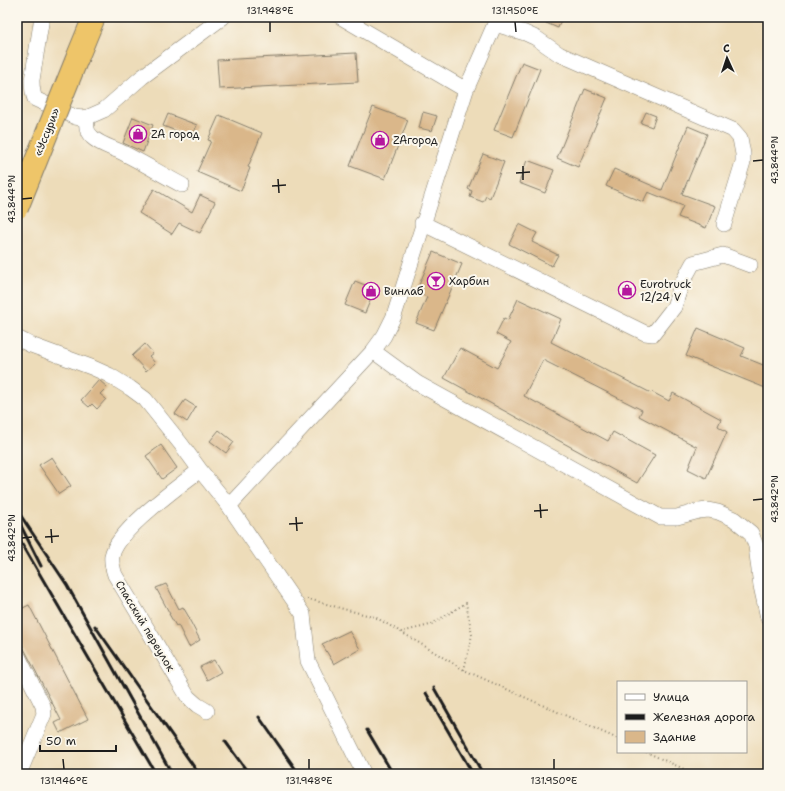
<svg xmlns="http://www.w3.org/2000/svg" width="785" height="791" viewBox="0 0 785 791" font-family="'Shantell Sans',sans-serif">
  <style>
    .building { fill: #dab78a }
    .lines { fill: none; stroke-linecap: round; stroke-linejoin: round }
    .minor-casing { stroke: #847c6a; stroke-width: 16 }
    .highway-casing { stroke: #847c6a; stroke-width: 24 }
    .path { stroke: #847c6a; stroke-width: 2; stroke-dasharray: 1 3; stroke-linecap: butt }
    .minor { stroke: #fff; stroke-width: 15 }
    .highway { stroke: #eec569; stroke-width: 22 }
    .rail { stroke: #1c1c1c; stroke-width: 3 }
    .highway-bridge-casing { stroke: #847c6a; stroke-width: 24; stroke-linecap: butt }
    .highway-bridge { stroke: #eec569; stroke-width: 22 }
    .ticks { fill: none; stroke: #1c1c1c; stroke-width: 1.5 }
    .labels { text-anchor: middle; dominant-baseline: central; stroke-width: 4; stroke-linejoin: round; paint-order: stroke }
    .street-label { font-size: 11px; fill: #1c1c1c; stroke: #fbf7ec }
    .poi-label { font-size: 11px; fill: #1c1c1c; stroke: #fbf7ec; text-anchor: start }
    .neatline { fill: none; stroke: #1c1c1c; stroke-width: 1.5 }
    .ticks-label { font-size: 10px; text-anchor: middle; fill: #1c1c1c }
  </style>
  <rect width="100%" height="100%" fill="#fbf7ec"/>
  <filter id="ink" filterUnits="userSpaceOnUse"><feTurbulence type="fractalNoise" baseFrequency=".025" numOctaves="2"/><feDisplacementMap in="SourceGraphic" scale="8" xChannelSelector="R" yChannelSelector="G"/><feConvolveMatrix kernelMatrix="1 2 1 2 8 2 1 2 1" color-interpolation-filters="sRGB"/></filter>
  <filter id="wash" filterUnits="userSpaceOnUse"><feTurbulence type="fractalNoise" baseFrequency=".012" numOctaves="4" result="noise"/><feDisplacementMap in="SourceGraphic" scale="16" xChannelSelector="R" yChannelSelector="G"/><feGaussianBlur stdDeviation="0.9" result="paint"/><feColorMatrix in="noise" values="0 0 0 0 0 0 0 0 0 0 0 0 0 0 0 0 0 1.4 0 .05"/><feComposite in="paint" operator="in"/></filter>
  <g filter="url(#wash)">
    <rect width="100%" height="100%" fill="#eddcb9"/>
    <g id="blocks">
      <path class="building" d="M532,17H562L558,28Z
        M356,53L358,82L219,89L217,60Z
        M522,62L540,69L513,137L494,130Z
        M585,89L607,98L578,167L557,158Z
        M373,107L408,120L385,179L350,166Z
        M423,112L437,116L432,131L419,128Z
        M646,112L656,116L652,127L641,123Z
        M168,114L197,125L192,137L163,126Z
        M219,115L262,133L248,167L250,168L241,191L197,172L211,141L208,140Z
        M133,117L153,125L143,152L123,143Z
        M688,126L707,134L682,194L715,206L706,228L678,217L683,206L648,192L643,202L606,186L614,169L662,190Z
        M483,154L504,162L490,198L486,196L483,202L470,197L472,191L468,189Z
        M527,160L554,170L545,193L519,183Z
        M154,189L192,212L200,195L215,202L200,233L179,223L172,234L139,213Z
        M519,224L537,233L532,242L558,255L552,266L509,244Z
        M433,252L462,264L434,330L416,323L427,297L416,292Z
        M355,281L375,289L365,313L345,305Z
        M518,299L561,319L551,342L651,393L652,392L669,401L673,393L721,419L718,426L727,432L706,478L688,469L697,447L639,416L642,410L543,360L524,396L608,441L613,432L655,455L637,483L444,378L460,348L497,368L511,342L496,334L504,318L508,320Z
        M698,328L745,348L741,356L768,367V389L686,356Z
        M145,344L153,353L149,356L155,363L146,371L132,356Z
        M99,380L107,387L100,394L106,399L97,409L92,404L89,407L81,400Z
        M185,400L196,407L187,422L175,414Z
        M219,430L234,442L226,453L210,441Z
        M161,445L177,468L162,479L146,456Z
        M52,457L71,486L59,494L39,465Z
        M166,584L179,609L183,607L190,619H189L200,640L189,647L178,625L176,626L169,614H170L156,588Z
        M29,605L88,719L60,733L55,723L61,720L17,635V611Z
        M349,631L360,649L334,664L322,644Z
        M214,660L221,672L207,680L200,667Z"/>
    </g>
  </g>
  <g filter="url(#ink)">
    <use href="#blocks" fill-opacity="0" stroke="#847c6a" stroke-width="1"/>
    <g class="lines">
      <defs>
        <path id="minor" d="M42,17L32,80C32,87 32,92 35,99L75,117L81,118L88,117L104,110L142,77L223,17
          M495,24L525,33L536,38L559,54L733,130L740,138L743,154V162L724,224
          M466,90L498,17
          M88,117C86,124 85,131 92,137C99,144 110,147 119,151C140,161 161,174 182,185
          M422,223L645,333L653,334L674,307L681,285L693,263L723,255L750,265
          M17,338L31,345L91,367L109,375L130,388L145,399L181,444L200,470L229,506L303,614L308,661L364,774
          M373,351L417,383L660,517H677L699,511L708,510L718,512L734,519L751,533L756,546L761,586L768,618
          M200,470C179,486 116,531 112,556C111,563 113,569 115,575L188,697L197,705L207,711
          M229,506L373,351L384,336L394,316L466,90L341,17
          M17,654L43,706L44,714L19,774"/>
        <path id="highway" d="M78,56L94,17"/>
      </defs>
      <use href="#minor" class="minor-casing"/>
      <use href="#highway" class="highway-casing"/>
      <path class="path" d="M307,599H309L347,610L375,617L401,632L430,625L466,603L472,635L464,670
        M401,632L464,670L618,739
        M646,752L695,774"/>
      <use href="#minor" class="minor"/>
      <use href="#highway" class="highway"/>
      <path class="rail" d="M17,510L67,585L172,774
        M17,518L41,566
        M17,535L156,774
        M95,626L199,774
        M434,688L483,774
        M426,693L473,774
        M259,717L299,774
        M367,730L393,774
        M225,741L249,774"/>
      <defs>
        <path id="highway-bridge" d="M17,208L78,56"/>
      </defs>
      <use href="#highway-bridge" class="highway-bridge-casing"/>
      <use href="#highway-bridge" class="highway-bridge"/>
    </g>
  </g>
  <path class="ticks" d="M270,22V32M515,22L516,32M753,161L763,160M523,166V180M516,173L530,172M278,179L279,193M272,186L286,185M22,199L32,198M753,500L763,499M540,504L541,518M534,511L548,510M296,517L297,531M289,524L303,523M51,529L52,543M45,537L59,536M22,538L32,537M63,759L64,769M309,759V769M554,759V769"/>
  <defs>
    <symbol id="shop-ring" viewBox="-11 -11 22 22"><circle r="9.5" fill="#fbf7ec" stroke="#b5179e" stroke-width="1.5"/><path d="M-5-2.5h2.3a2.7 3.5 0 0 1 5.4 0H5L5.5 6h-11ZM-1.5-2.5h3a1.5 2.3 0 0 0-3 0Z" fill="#b5179e"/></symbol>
    <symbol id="bar-ring" viewBox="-11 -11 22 22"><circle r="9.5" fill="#fbf7ec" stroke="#b5179e" stroke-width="1.5"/><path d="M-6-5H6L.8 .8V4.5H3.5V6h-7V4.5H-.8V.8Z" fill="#b5179e"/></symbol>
  </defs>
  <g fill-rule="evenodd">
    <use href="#shop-ring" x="128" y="124" width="20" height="20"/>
    <use href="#shop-ring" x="370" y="130" width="20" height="20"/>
    <use href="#bar-ring" x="426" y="271" width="20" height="20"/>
    <use href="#shop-ring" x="617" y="280" width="20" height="20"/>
    <use href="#shop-ring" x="361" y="281" width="20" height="20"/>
  </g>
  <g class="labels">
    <g class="street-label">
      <text transform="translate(47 132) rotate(-68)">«Уссури»</text>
      <text transform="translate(145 626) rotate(59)">Спасский переулок</text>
    </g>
    <g class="poi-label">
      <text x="151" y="134">ZA город</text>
      <text x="393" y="140">ZAгород</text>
      <text x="449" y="281">Харбин</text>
      <text x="640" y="284">Eurotruck<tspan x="640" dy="13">12/24 V</tspan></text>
      <text x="384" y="291">Винлаб</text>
    </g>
  </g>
  <rect width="785" height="791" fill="none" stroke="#fbf7ec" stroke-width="44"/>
  <rect x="617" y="681" width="130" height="72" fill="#fbf7ec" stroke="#a29f99"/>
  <rect x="625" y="694" width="20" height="6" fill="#ffffff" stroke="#a29f99"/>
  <text x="653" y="701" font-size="12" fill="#1c1c1c">Улица</text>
  <rect x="625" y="714" width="20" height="6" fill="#1c1c1c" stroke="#a29f99"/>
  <text x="653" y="721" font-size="12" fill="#1c1c1c">Железная дорога</text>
  <rect x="625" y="731" width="20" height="12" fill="#dab78a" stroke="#a29f99"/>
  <text x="653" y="741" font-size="12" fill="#1c1c1c">Здание</text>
  <g transform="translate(727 58) rotate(357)" stroke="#fbf7ec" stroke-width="3" paint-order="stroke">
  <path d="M0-3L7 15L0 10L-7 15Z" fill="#1c1c1c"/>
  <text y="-6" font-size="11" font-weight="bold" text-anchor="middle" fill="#1c1c1c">С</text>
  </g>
  <path d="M40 745v6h76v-6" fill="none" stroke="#1c1c1c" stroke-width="2"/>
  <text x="46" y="745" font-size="12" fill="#1c1c1c" stroke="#fbf7ec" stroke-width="3" paint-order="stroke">50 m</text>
  <rect x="22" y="22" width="741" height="747" class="neatline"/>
  <g class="ticks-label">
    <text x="270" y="14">131.948°E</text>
    <text x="515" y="14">131.950°E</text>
    <text transform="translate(774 160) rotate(-90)" y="4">43.844°N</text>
    <text transform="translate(11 199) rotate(-90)" y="4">43.844°N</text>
    <text transform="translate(774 499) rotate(-90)" y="4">43.842°N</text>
    <text transform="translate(11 538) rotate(-90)" y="4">43.842°N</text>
    <text x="64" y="784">131.946°E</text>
    <text x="309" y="784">131.948°E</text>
    <text x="554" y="784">131.950°E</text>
  </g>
</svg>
